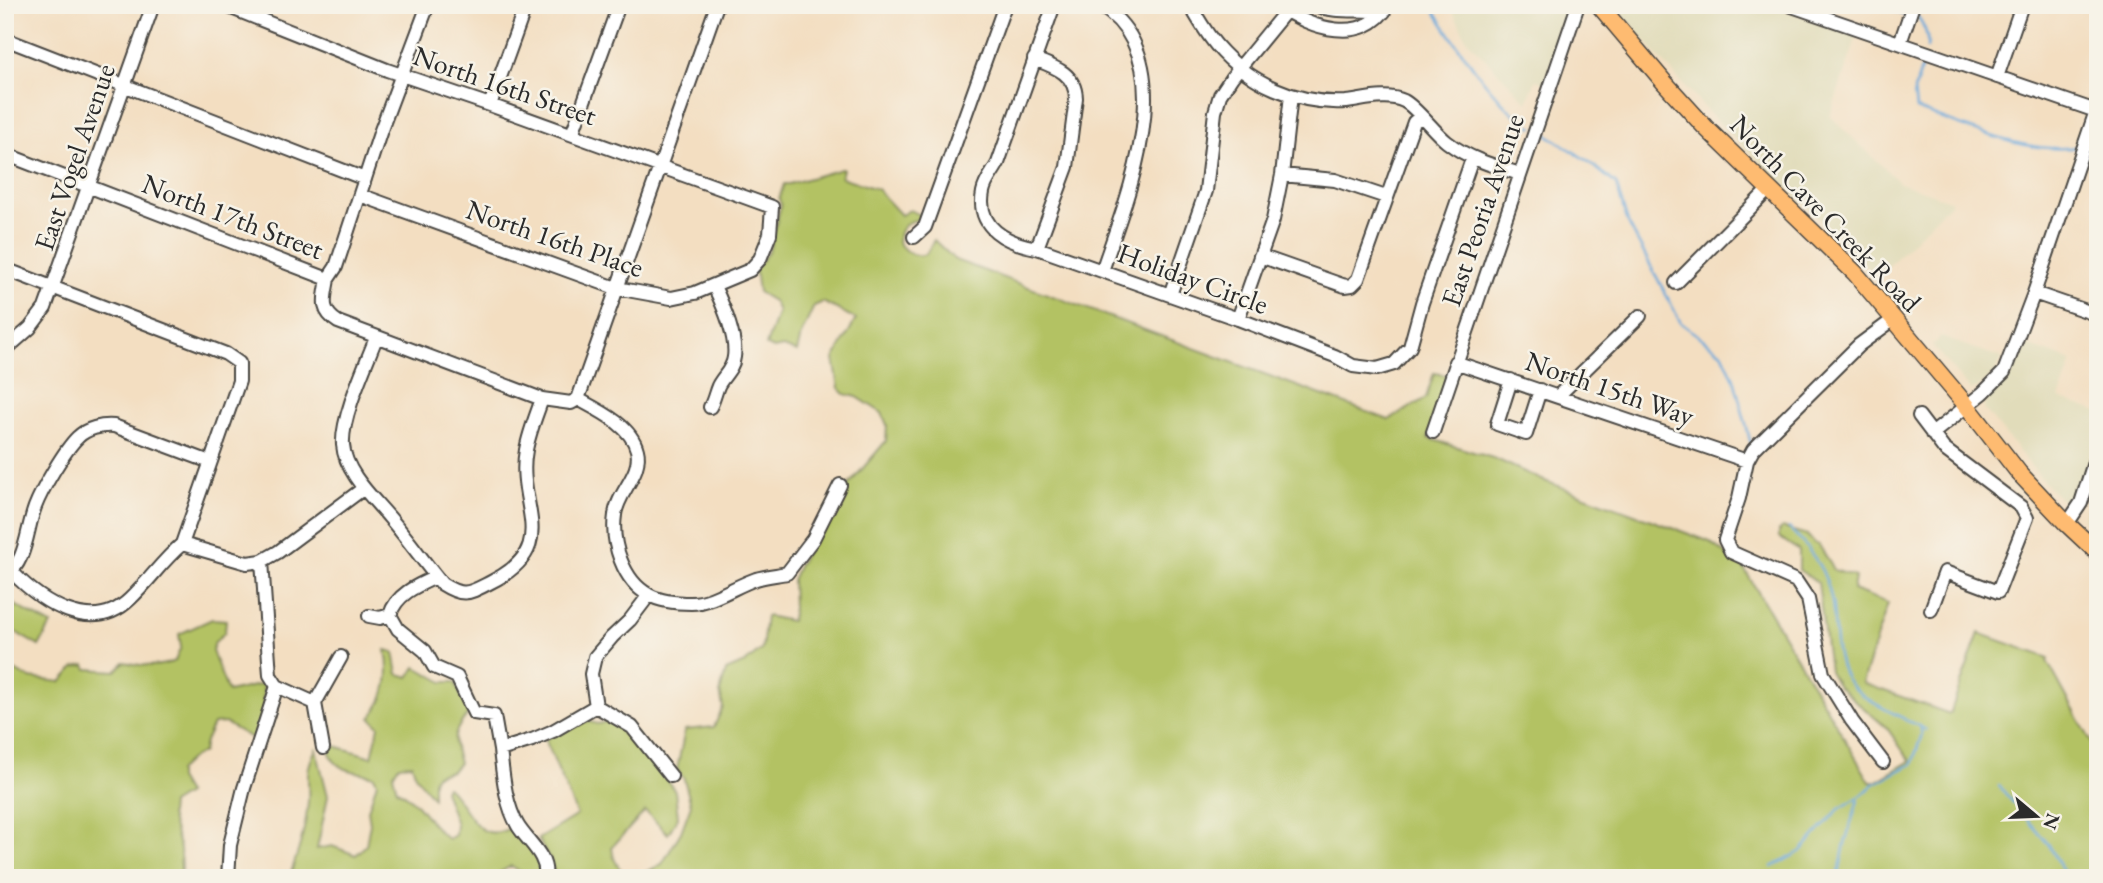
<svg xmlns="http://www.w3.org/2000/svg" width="2103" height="883" viewBox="0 0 2103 883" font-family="'EB Garamond',serif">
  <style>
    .built { fill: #e1dcba }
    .green { fill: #b3c264; stroke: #6f7648; stroke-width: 2 }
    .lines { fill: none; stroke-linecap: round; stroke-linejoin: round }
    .stream { stroke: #67a7da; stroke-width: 2.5 }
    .minor-casing { stroke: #494642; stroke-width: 16 }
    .major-casing { stroke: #494642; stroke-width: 19 }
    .minor { stroke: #fff; stroke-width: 12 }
    .major { stroke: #febb71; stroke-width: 16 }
    .labels { text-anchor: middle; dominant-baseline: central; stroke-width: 5; stroke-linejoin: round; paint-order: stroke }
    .street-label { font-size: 28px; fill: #2b2b2b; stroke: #f7f3e8 }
  </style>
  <rect width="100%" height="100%" fill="#f7f3e8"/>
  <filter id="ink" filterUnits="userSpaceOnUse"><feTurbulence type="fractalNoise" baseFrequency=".0143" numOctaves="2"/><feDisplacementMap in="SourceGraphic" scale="14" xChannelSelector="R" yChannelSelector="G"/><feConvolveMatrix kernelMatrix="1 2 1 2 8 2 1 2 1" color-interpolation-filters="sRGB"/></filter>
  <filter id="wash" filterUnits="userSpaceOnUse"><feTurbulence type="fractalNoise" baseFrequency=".00686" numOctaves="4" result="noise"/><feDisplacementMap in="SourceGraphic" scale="28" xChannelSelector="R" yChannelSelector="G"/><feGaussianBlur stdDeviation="1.57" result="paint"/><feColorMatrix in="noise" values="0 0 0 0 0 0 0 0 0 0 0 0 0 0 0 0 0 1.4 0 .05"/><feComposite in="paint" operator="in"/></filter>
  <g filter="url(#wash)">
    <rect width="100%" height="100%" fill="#f3dec1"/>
    <path class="built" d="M1450,5H1571L1545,84L1536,80L1527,102L1467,40Z
      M1616,5H1770L1857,36L1830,116L1900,183L1952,201L1877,278L1853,251L1710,114L1655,53Z
      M1941,337L2002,358L1996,372L1977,389L1970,390L1932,345Z
      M2022,343L2072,361L2059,398L2098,412V431L2076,498L2069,503L2063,501L2051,490L1984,409L1985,402L2009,377Z
      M2098,469V535L2086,524L2083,518Z"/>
    <path class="green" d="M841,169H843L841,177L877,189L901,215L910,210L920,215L919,219C906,222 899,228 898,242C905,252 913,258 926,254L934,240L955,260L1389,420L1426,398L1434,373L1450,376L1428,438L1496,459L1542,480L1708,541L1742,565L1870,782H1875L1910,761L1887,728L1837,685L1829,671L1818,583L1799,570V551L1779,537V531L1783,528L1807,535L1814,543L1819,545L1834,570L1855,577L1853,590L1888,603L1862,683L1950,714L1979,633L2049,658L2047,661L2098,754V878H635L662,864L681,832L691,805L684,779L677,769L685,730L714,727L723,707L720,692L726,671L745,663L762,649L766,616L791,621L793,608L792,580L799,564L840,495L886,441L887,425L882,413L857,397L845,394L839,388L834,359L856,319L823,302L814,306L801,335L797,352L783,347L774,349L766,346L778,311L773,301L758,292L755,269L769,251L781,205L779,199L784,184H789Z
      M13,604L51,625L39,646L5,626V618Z
      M212,619L226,620L225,632L214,643L212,651L228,692L263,684L264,710L253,739L225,723L213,724L205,741L203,752L193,757L178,771V779L187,794L171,804L170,815L180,849L181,871L175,878H5V657L13,669L29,678L61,682L75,667L85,665L87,669L116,671L124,662C142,666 158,668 175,661L181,647L179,634Z
      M386,650L394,652L398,674L409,677L416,667L443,682H455L469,713C453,731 451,739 459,763L452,771L437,774L433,780V798L416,777L412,764L399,765L393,775L397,790C420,800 428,825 448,839L455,835L456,824L444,790L446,786C467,802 474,847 510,828L518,830L543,864V878H522L521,872L511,866L491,878H289C298,854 306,828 308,802C310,776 303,775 316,749L328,796L317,849L332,846L356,855L366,845L370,823L368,810L377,782L374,776C352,770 331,772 328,744L372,757L379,726L371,718C387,696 391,677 386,650Z
      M583,720L598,724L608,721L628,731L675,791L678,817L668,834L645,811L612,847C613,860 619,873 633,878L555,876L550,860L538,839L577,815L545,739Z"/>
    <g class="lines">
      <path class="stream" d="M1431,5C1450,36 1502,114 1533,127
        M1877,5L1907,16
        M1913,16H1917C1924,24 1929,37 1927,48
        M1925,58L1914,91L1916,109C1965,126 2025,155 2078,147
        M1539,129L1589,162L1616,184L1628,223L1681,323L1723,354L1734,379L1751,444
        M1789,528C1811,551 1826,568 1832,602C1836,626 1833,665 1851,685C1870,705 1901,716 1926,730
        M1999,786L2049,845L2067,878
        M1772,867L1800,852L1839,809L1862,795L1874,784L1912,764L1922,734L1920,728
        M1838,878L1845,843L1858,800"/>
    </g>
  </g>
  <g filter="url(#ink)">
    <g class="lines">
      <defs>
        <path id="minor" d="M224,5L387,70L490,105L772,207L770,234L760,259L750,270L695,293L671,298L616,288L360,195
          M1054,5L998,163C993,173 985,181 983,192C976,228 1007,243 1037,248L1238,319L1335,356L1353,366L1377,369L1394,364L1410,347L1422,303L1472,159
          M1099,5C1187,58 1126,199 1102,271
          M1190,5C1198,19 1206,33 1217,46C1248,82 1297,105 1346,102C1364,100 1387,93 1404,101C1416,107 1434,132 1447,142C1469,159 1494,166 1520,174
          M1278,5C1310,29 1364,46 1388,5
          M1314,5C1338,14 1360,8 1384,12
          M1789,5L2096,111
          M5,39L365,179
          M1900,43L1913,5
          M1034,59C1055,67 1075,73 1076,98L1067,167L1037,248
          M1997,77L2022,5
          M490,105L526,5
          M572,134L619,5
          M5,154L328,279C325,298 319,310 338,322L542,399L571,403L578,399L717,5
          M1282,175L1335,180L1386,197
          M914,237L925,227L1005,5
          M1260,256L1345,286L1352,285L1358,279L1414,122L1420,117
          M5,269L226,354L239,363V381L182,544
          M328,279L336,267L381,130L428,5
          M1676,283L1769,189
          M2034,293L2098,315
          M1170,295L1206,191L1215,112L1220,95L1232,77L1286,11
          M1238,319L1273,220L1282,175L1291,95
          M376,338C366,364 341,418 343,445C345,472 372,497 389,517C407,538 424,562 442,584C464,598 469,593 491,582C563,546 515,506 526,450C529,433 536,416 542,399
          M5,350L30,328L45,308L153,5
          M1455,362L1747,461
          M1511,380L1497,424L1526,434L1540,390
          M1558,396L1640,316
          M578,399C598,410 631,425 637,450C643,473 617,493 615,515C611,543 623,581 649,595C660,601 678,603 691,603C712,603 735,586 756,579C766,576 777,575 787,573L813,539L840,485
          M710,407C714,400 715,393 718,386C723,376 733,369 734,357C737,338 722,303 714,286
          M1919,416L1944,449L2021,507L2027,518L1998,592L1945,572L1931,610
          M1433,432L1578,5
          M1932,434L1983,393L2004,372L2034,293L2098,105
          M2067,524L2081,503L2098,450
          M182,544L247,563L262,561L278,552L364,488
          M12,572C41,602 92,636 130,599C149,581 162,561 182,544
          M5,577C27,561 26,531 35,507C41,491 65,449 78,437C87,428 102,425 114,426L210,462
          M436,577C418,585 396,594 390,615L398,629L425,651L434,667L457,677L474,713L494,716L500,750
          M369,616L380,618L390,615
          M277,686L315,703
          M596,706L632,727L671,776
          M323,748L315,703L341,657
          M1883,762L1852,721L1823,674L1808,599L1796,581L1731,552L1725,540L1739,498L1747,461L1753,450L1859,345L1894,319
          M228,878L230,845L244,788L277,686L270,675L262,561
          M545,878C549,857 528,842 518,826C505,804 503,775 500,750L532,740L553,731L596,706L591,674L595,657L612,637L630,620L649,595"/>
        <path id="major" d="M1599,5L1664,82L1705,127L1855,273L1967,406L2019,473L2067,524L2098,553"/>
      </defs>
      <use href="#minor" class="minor-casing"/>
      <use href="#major" class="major-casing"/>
      <use href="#minor" class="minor"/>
      <use href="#major" class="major"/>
    </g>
  </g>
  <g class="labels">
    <g class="street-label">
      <text transform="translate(505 85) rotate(19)">North 16th Street</text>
      <text transform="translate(74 157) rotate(-71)">East Vogel Avenue</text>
      <text transform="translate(1482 210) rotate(-71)">East Peoria Avenue</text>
      <text transform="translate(1826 213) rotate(46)">North Cave Creek Road</text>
      <text transform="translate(233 216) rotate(21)">North 17th Street</text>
      <text transform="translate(555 238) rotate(19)">North 16th Place</text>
      <text transform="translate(1193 278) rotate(20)">Holiday Circle</text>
      <text transform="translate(1610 388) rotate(19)">North 15th Way</text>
    </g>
  </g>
  <rect width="2103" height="883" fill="none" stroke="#f7f3e8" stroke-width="28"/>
  <g transform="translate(2036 816) rotate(109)" stroke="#f7f3e8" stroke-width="5" paint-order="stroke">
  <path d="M0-5L12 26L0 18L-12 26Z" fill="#2b2b2b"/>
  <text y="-10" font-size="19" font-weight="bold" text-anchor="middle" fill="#2b2b2b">N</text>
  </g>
</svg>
